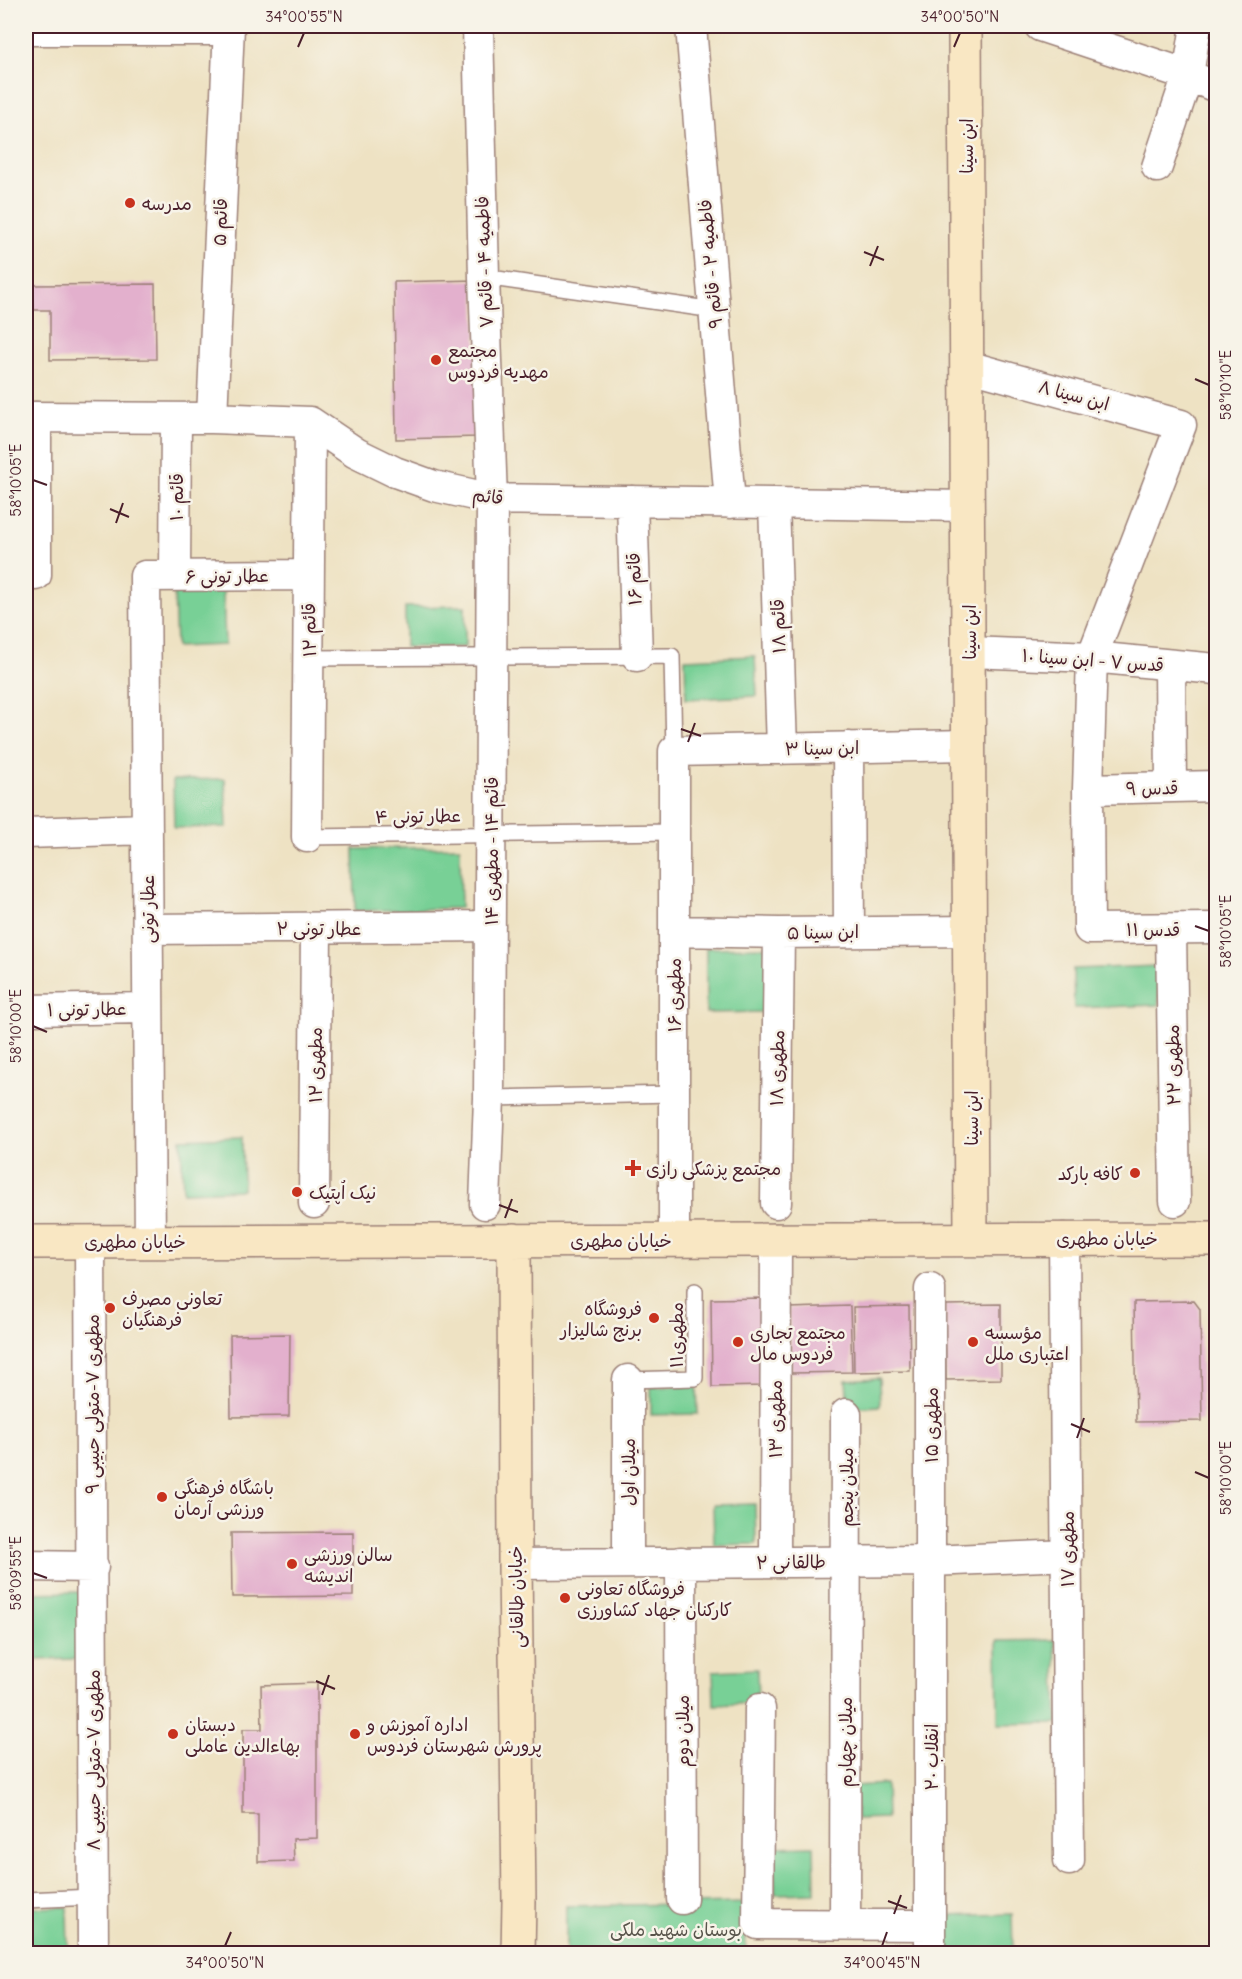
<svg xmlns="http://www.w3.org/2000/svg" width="1242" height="1979" viewBox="0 0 1242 1979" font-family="Delius,'Playpen Sans Arabic',sans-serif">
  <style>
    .green { fill: #78d096; stroke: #617860; stroke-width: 1.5 }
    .building { fill: #e3b0cd }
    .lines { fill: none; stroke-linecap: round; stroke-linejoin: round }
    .lane-casing { stroke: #9c8077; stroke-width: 18 }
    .street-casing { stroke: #9c8077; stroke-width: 33 }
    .secondary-casing { stroke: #9c8077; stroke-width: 36 }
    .lane { stroke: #fff; stroke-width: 15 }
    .street { stroke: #fff; stroke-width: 30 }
    .secondary { stroke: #f9e7c3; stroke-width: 33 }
    .ticks { fill: none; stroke: #4a1f2b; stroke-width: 2 }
    .poi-dot { fill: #c8321e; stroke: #f7f3e8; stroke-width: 2 }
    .labels { text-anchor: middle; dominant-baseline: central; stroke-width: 5; stroke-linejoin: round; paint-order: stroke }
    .street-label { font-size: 18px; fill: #4a1f2b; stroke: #f7f3e8 }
    .poi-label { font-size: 18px; fill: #4a1f2b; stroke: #f7f3e8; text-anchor: start }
    .park-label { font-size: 18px; fill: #58544b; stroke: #f7f3e8 }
    .neatline { fill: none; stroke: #4a1f2b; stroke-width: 2 }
    .ticks-label { font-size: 15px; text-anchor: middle; fill: #4a1f2b }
  </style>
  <rect width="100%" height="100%" fill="#f7f3e8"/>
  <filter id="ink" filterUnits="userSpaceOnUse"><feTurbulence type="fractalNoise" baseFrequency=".0167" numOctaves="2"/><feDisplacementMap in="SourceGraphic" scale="12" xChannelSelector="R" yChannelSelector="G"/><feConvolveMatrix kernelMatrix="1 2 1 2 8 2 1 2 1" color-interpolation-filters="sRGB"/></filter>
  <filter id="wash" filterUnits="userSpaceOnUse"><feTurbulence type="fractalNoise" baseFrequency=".008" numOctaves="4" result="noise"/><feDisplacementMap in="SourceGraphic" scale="24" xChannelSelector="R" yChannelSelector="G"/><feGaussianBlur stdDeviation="1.35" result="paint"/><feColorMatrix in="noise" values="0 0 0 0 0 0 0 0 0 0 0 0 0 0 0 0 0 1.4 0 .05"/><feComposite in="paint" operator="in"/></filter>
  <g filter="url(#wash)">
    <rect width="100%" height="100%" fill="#eee2c3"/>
    <path class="green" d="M223,590L225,645L176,647L174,592Z
      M465,606V647H405V607Z
      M755,656L757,696L686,699L685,659Z
      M225,779L227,827L174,828L173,780Z
      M460,847L461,908L355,911L354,849Z
      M769,947V1012L706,1013V948Z
      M1158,966L1159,1005L1074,1008L1073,969Z
      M242,1137L243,1190L183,1192L181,1139Z
      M879,1378L880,1406L848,1408L846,1380Z
      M697,1386L698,1414L651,1415V1387Z
      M755,1504L756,1544L714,1545L713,1505Z
      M81,1592L82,1659L26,1660V1593Z
      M1055,1640L1058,1723L998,1724L997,1641Z
      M757,1669L758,1703L714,1705L713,1671Z
      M886,1784L887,1818L857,1819L855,1786Z
      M814,1846L815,1893L775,1894L774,1847Z
      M745,1903L746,1953H566V1906Z
      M67,1907L68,1953H26V1908Z
      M1012,1914L1013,1953H946L945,1916Z"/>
    <g id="blocks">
      <path class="building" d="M475,280L478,437L396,439L394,282Z
        M155,284L156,359L50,360V310H34L33,285Z
        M765,1298L766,1386L712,1387L711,1299Z
        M1194,1301L1200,1309L1202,1421L1136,1422L1134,1302Z
        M1001,1304V1379L946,1380L945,1305Z
        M850,1306L852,1372L791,1373L789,1308Z
        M909,1306L910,1371L854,1372L853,1307Z
        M290,1334L289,1416L231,1417L230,1335Z
        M353,1532V1596L232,1597L231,1533Z
        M317,1683V1838L293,1839L294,1861L258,1862V1814H243V1729H262L261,1685Z"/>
    </g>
  </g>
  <g filter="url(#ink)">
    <use href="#blocks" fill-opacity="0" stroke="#9c8077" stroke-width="1.5"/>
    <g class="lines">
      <defs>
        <path id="lane" d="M484,277L714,310
          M309,658L672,656L674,751
          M307,837L674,832
          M489,1098L674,1094
          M628,1380L695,1378V1291
          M26,1900L93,1897"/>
        <path id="street" d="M478,26L484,277L492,499L489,1098L485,1204
          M691,26L730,503
          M1040,26L1188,75L1216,87
          M26,30H228
          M1157,167L1188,75L1196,26
          M967,366L1181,425L1092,657L1088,789L1089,929L1216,928
          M26,417L212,418L310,422L356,453L395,472L434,486L492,499L968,506
          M212,418L229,26
          M632,501L637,656
          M774,503L782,749
          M36,575V417
          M175,576L176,418
          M969,652L1092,657L1216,669
          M1170,665L1171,787
          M848,747L849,931
          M1088,789L1216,786
          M26,833L147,829
          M307,837L310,422
          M148,929L490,926
          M1171,929L1175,1201
          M674,931L779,933L971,931
          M26,1010L148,1008
          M314,1203L316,928
          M776,1203L779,933
          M1064,1238L1069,1860
          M674,1240V751L969,745
          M90,1241L93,1954
          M150,1241L145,576L308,575
          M628,1380V1563
          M681,1562L682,1899
          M775,1562L776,1239
          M515,1564L931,1561L1068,1555
          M26,1566L93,1567
          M760,1709L758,1924L930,1925
          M845,1924L846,1414
          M930,1954V1289"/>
        <path id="secondary" d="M965,26L971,1238
          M514,1240L515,1564L519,1902L518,1954
          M26,1242L1216,1239"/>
      </defs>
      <use href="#lane" class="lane-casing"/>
      <use href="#street" class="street-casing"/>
      <use href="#secondary" class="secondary-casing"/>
      <use href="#lane" class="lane"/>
      <use href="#street" class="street"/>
      <use href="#secondary" class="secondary"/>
    </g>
  </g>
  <path class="ticks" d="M298,47L304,33M954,47L960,33M864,252L884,260M870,266L878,246M1195,379L1209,385M33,480L47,485M110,509L129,517M116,523L123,503M681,729L701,736M688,742L695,723M1195,926L1209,931M33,1026L47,1032M499,1205L518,1212M505,1218L512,1199M1071,1424L1090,1432M1077,1438L1084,1418M1195,1472L1209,1478M33,1573L47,1578M316,1681L335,1689M322,1695L329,1675M888,1901L907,1908M894,1914L901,1895M225,1946L231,1932M882,1946L887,1932"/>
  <g class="poi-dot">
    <circle cx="130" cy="203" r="6"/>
    <circle cx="436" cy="360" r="6"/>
    <path d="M630 1159h6v6h6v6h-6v6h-6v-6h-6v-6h6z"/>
    <circle cx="1135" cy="1173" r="6"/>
    <circle cx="297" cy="1192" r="6"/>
    <circle cx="110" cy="1308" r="6"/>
    <circle cx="654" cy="1318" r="6"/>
    <circle cx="738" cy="1342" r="6"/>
    <circle cx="973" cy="1342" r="6"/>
    <circle cx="162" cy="1497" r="6"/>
    <circle cx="292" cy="1564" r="6"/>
    <circle cx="565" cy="1598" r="6"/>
    <circle cx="173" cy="1734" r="6"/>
    <circle cx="355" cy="1734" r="6"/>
  </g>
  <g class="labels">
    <g class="street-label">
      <text transform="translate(966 146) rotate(-90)">ابن سینا</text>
      <text transform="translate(220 222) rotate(-88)">قائم ۵</text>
      <text transform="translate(484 262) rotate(-92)">فاطمیه ۴ - قائم ۷</text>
      <text transform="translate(710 264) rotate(-95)">فاطمیه ۲ - قائم ۹</text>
      <text transform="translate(1074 395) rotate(15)">ابن سینا ۸</text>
      <text transform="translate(488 496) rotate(7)">قائم</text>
      <text transform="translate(176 497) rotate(-90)">قائم ۱۰</text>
      <text transform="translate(227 576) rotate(-1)">عطار تونی ۶</text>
      <text transform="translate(634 579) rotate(-92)">قائم ۱۶</text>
      <text transform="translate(778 626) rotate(-92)">قائم ۱۸</text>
      <text transform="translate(309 630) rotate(-91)">قائم ۱۲</text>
      <text transform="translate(969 632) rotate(-90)">ابن سینا</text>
      <text transform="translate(1093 660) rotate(4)">قدس ۷ - ابن سینا ۱۰</text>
      <text transform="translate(822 748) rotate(-1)">ابن سینا ۳</text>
      <text transform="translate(1152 788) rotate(-1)">قدس ۹</text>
      <text transform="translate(418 816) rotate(-1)">عطار تونی ۴</text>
      <text transform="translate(491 851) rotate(-90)">قائم ۱۴ - مطهری ۱۴</text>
      <text transform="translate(147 909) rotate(-90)">عطار تونی</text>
      <text x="319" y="928">عطار تونی ۲</text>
      <text x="1153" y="929">قدس ۱۱</text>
      <text transform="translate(823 932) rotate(-1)">ابن سینا ۵</text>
      <text transform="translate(674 995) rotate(-90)">مطهری ۱۶</text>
      <text transform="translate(87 1009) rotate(-1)">عطار تونی ۱</text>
      <text transform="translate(315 1065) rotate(-90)">مطهری ۱۲</text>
      <text transform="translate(1173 1065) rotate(-91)">مطهری ۲۲</text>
      <text transform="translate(777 1068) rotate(-89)">مطهری ۱۸</text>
      <text transform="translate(971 1118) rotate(-90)">ابن سینا</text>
      <text x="1107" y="1238">خیابان مطهری</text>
      <text x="621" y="1240">خیابان مطهری</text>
      <text x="135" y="1241">خیابان مطهری</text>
      <text transform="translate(676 1335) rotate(-90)">مطهری۱۱</text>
      <text transform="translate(92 1404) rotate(-90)">مطهری ۷-متولی حبیبی ۹</text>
      <text transform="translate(775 1419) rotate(-90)">مطهری ۱۳</text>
      <text transform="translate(931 1425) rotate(-90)">مطهری ۱۵</text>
      <text transform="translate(628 1472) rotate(-90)">میلان اول</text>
      <text transform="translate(846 1487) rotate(-90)">میلان پنجم</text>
      <text transform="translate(1067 1549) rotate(-90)">مطهری ۱۷</text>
      <text transform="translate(791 1562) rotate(-1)">طالقانی ۲</text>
      <text transform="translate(516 1597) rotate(-91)">خیابان طالقانی</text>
      <text transform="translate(682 1731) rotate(-90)">میلان دوم</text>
      <text transform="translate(845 1742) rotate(-90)">میلان چهارم</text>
      <text transform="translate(931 1757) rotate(-90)">انقلاب ۲۰</text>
      <text transform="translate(93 1760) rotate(-90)">مطهری ۷-متولی حبیبی ۸</text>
    </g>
    <g class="poi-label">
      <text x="142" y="203">مدرسه</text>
      <text x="448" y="350">مجتمع<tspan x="448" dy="21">مهدیه فردوس</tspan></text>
      <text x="646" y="1168">مجتمع پزشکی رازی</text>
      <text x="1123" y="1173" text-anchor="end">کافه بارکد</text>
      <text x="309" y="1192">نیک اُپتیک</text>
      <text x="122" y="1298">تعاونی مصرف<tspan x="122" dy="21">فرهنگیان</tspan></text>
      <text x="642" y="1308" text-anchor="end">فروشگاه<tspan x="642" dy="21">برنج شالیزار</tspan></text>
      <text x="750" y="1332">مجتمع تجاری<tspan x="750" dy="21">فردوس مال</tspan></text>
      <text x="985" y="1332">مؤسسه<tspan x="985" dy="21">اعتباری ملل</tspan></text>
      <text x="174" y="1487">باشگاه فرهنگی<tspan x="174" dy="21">ورزشی آرمان</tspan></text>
      <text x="304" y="1554">سالن ورزشی<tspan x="304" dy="21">اندیشه</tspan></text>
      <text x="577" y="1588">فروشگاه تعاونی<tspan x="577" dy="21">کارکنان جهاد کشاورزی</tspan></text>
      <text x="185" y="1724">دبستان<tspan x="185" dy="21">بهاءالدین عاملی</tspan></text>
      <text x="367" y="1724">اداره آموزش و<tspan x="367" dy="21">پرورش شهرستان فردوس</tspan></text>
    </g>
    <g class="park-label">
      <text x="676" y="1929">بوستان شهید ملکی</text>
    </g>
  </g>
  <rect width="1242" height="1979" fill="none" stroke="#f7f3e8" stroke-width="66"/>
  <rect x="33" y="33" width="1176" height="1913" class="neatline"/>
  <g class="ticks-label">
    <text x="304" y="22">34°00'55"N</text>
    <text x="960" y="22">34°00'50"N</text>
    <text transform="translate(1226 385) rotate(-90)" y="5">58°10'10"E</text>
    <text transform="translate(16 480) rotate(-90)" y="5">58°10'05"E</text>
    <text transform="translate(1226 931) rotate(-90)" y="5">58°10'05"E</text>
    <text transform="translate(16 1026) rotate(-90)" y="5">58°10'00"E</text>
    <text transform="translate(1226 1478) rotate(-90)" y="5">58°10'00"E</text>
    <text transform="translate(16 1573) rotate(-90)" y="5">58°09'55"E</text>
    <text x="225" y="1968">34°00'50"N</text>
    <text x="882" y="1968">34°00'45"N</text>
  </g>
</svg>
